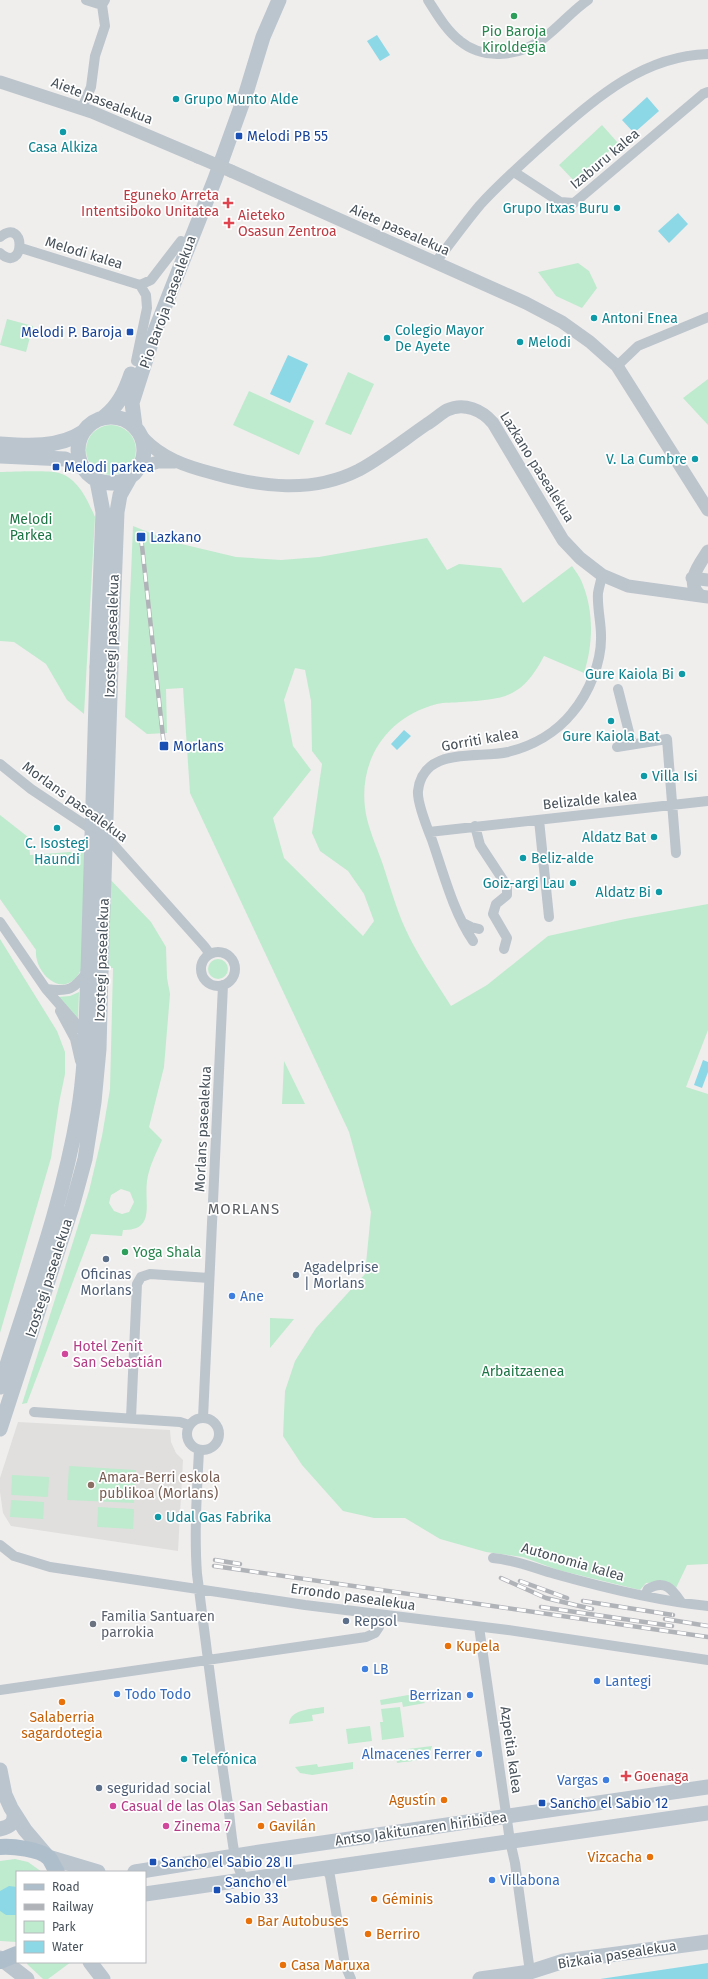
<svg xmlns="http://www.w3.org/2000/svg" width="708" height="1979" viewBox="0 0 708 1979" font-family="'Fira Sans',sans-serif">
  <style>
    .education { fill: #e1dede }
    .green { fill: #beebcd; fill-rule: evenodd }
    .water { fill: #8dd8e6 }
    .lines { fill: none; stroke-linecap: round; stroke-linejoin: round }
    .minor { stroke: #bcc5cc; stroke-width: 10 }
    .tertiary { stroke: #bcc5cc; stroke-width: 13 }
    .secondary { stroke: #bac5ce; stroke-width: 15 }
    .primary { stroke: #aebecb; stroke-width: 16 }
    .rail-casing { stroke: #b0b3b7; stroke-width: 4.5 }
    .rail { stroke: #fff; stroke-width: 3; stroke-dasharray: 9; stroke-linecap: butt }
    .tertiary-bridge { stroke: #bcc5cc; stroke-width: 13 }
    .secondary-bridge { stroke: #bac5ce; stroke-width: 15 }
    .leisure-dot { fill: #2e9e5b; stroke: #fff; stroke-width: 1.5 }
    .culture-dot { fill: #0f9aa8; stroke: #fff; stroke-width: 1.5 }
    .transit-dot { fill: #1a4fb4; stroke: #fff; stroke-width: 1.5 }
    .health-dot { fill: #e0444e; stroke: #fff; stroke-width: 1.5 }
    .service-dot { fill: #5c6f8a; stroke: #fff; stroke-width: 1.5 }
    .shop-dot { fill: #3f7fe0; stroke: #fff; stroke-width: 1.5 }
    .hotel-dot { fill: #d1479c; stroke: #fff; stroke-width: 1.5 }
    .education-dot { fill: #8d6e63; stroke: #fff; stroke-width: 1.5 }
    .worship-dot { fill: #6b7280; stroke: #fff; stroke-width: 1.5 }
    .food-dot { fill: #e8710a; stroke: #fff; stroke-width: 1.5 }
    .labels { text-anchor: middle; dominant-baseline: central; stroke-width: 3.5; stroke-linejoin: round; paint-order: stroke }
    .leisure-label { font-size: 14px; fill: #27864d; stroke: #fff }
    .culture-label { font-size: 14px; fill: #0d838f; stroke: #fff; text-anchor: start }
    .street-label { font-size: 14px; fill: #475159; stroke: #fff }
    .transit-label { font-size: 14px; fill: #164399; stroke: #fff; text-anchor: start }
    .health-label { font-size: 14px; fill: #be3a42; stroke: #fff; text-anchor: start }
    .park-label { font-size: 14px; fill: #1c7544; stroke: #fff }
    .service-label { font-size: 14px; fill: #4e5e75; stroke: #fff; text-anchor: start }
    .shop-label { font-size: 14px; fill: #366cbe; stroke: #fff; text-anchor: start }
    .hotel-label { font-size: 14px; fill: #b23c85; stroke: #fff; text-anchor: start }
    .education-label { font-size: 14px; fill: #785e54; stroke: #fff; text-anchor: start }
    .worship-label { font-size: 14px; fill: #5b616d; stroke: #fff; text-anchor: start }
    .food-label { font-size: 14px; fill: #c56008; stroke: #fff; text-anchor: start }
    .neighbourhood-label { font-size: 15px; letter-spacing: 1px; fill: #5a5e62; stroke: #fff }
  </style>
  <rect width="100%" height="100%" fill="#f0eded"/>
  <path class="education" d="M18,1422L170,1430L171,1442L176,1453L183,1460L178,1551L11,1526L3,1513L0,1492V1478Z"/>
  <path class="green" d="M602,125L618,143L575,182L559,165Z
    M578,263L589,271L597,288L582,308L556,296L538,272Z
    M7,319L33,326L26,352L0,345Z
    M348,372L374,384L351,435L325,424Z
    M708,379V425L683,398Z
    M249,391L314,421L299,455L233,425Z
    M86 450a25 25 0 1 1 50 0a25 25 0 1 1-50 0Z
    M0,472C14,472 46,470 59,473C78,478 88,501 95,517L84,714L67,700L46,664L14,642L0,641Z
    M133,526L173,542L236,557L281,560L319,557L427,538L447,570L459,564L501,568L523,603L572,566C576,572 581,578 583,585C594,613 593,645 584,673L544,656C522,698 505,699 461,702C453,703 444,702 437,704C383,718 355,766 367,819C371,835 378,850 383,865C390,886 396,908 405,928C416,953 436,982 451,1006L487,985L548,936L625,919L708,904V1030L686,1087L708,1094V1564L687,1565L676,1588L661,1582L646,1583L640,1590L558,1570L523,1557L486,1552L440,1539L405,1518H374L343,1511L302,1465L283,1436L285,1391L295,1361L316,1328L365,1274L371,1212L349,1132L190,793L183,688L166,689L167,733L147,734L125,717ZM295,668L305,670L311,701L312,751L322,764L312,833L320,851L348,871L364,894L374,921L363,936L284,858L273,818L311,770L293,746L284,700Z
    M0,815L28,837L30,855L83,851L151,922L166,947L167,978L170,994L164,1067L149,1127L162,1140C156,1153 149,1167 147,1181C144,1203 156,1231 123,1230L122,1236L91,1234L27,1403L22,1404L89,1191L102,1136L110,1089L113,968L81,970C65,1002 34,974 36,950L0,899ZM121,1189L130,1192L134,1202L129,1212L122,1214L114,1211L109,1203L111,1195Z
    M0,939L57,1031L65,1052V1074L59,1103L51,1158L0,1333Z
    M208 969a10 10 0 1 1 20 0a10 10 0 1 1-20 0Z
    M79,992L78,1020L58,997L70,996Z
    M284,1061L305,1104H282Z
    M270,1318L294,1319L270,1348Z
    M69,1466L136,1470L134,1503L67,1500Z
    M12,1475L49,1477L48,1497L11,1495Z
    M11,1500L44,1502L43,1519L10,1517Z
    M98,1507L134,1509L133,1529L97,1527Z
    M408,1695L420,1697L425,1703L403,1707L402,1702L381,1705L380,1700Z
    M324,1707V1713L312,1715L313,1721L289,1724C290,1709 312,1709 324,1707Z
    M400,1707L404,1737L382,1740L380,1722H383L381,1709Z
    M370,1726L372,1741L348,1744L346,1729Z
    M432,1746C429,1762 409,1761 397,1763L396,1757L408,1755V1749Z
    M353,1762V1769L312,1775L300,1773L295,1767L317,1764L318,1767Z
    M15,1859L28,1862L42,1872H17V1942L0,1941V1861Z
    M27,1962H71L48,1979H43L27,1964Z"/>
  <path class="water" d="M377,35L390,55L380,61L367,41Z
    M647,97L659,111L634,133L622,120Z
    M678,213L688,224L669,243L658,231Z
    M288,355L308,364L290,403L270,394Z
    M404,730L411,736L397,750L391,744Z
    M703,1060L708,1062V1072L702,1088L694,1085Z
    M9,1886L17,1887V1915H6L0,1911V1891Z
    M708,1963V1979H600Z"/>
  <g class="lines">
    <path class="minor" d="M86,0L102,5
      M428,0C437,14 446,30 460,41C484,61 521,56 544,38C560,26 572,11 588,0
      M82,108L91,87L95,56L105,26L102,5L105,0
      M514,172L560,202L574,203L703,94L708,92
      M0,237C27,216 25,275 0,253
      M21,248L140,285
      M435,263C450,244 464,224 480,205C501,182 525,161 548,140C595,99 642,56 708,54
      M136,361L147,308L146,295L140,285L151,280L181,241
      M617,366L638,346L708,317
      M618,689L632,744
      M617,747L667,739L676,853
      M0,764L31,789L112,843L204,946L210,954
      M539,820L549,917
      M475,826L480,845L507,886V895L496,904L493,914L507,938L504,949
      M429,832L708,801
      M0,922L46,989L86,1035
      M463,923L471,927L479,929
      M473,941C453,911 444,875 432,840C428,830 417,801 418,791C423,746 477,759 508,752C532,746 556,733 572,713C589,693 602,662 601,635C601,622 597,607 598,593C599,587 601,581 602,575
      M201 969a17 17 0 1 1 34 0a17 17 0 1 1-34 0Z
      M46,989C70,992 73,990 88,971
      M60,1011L75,1039L80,1061
      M34,1412L150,1420L180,1422L189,1425
      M187 1434a16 16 0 1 1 32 0a16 16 0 1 1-32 0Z
      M131,1418L137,1284L141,1277L150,1274L209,1278
      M203,1418L223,985
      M199,1450C197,1491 194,1533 197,1574C207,1651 216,1727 228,1804C231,1825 232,1863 245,1880
      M0,1545L14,1556L50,1567L305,1605L508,1630L708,1660
      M493,1558C515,1560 534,1568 555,1574C605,1588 657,1601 708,1606
      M645,1596L648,1589C665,1579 672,1589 681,1602
      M479,1627L510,1841L515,1863L530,1972
      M0,1690L366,1637L375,1633L379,1627L378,1615
      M326,1868L330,1876L345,1965L351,1979"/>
    <path class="tertiary" d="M0,82L92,112L198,157
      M231,171L526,303L562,322L590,342L617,366L708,510
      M143,438C162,458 185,466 212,473C261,487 312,494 359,470C383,457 405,439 427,424C434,420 440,414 447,410C464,402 482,410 493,423L563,540L580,558L602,575L628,586L708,597
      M141,467L158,462H175
      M692,578L708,580
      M701,596C684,583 699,565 708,551"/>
    <path class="secondary" d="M78 450a33 33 0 1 1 66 0a33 33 0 1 1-66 0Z
      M104,417C118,406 125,392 131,374
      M135,426L132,403L155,331L215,179L246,93L263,37L279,0
      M0,444C28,446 59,448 83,432
      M0,456L65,459L83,468
      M97,481L103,512L97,667
      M111,666L117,512L120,495L129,479
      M0,1387C28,1296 62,1206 78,1113C86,1066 86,1018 88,971
      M0,1429L72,1207L85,1159L94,1102L99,1049L101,970
      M0,1770L5,1795L11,1808L25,1830L48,1857L98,1872
      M0,1829C9,1827 15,1824 14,1814
      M135,1872L260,1852L708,1787
      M145,1894L708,1813
      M0,1958L27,1979
      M90,1962L103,1979
      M480,1979L530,1972L564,1961L708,1942"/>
    <path class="primary" d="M0,1847C12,1846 40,1849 49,1858C52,1862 54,1868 57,1872
      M0,1961L17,1954"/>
    <defs>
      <path id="rail" d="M141,537L164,746
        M215,1560L240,1564
        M214,1566L708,1637
        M501,1578L546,1598L592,1609
        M520,1581L567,1598
        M583,1601L673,1615
        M541,1607L672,1626
        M665,1619L708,1626"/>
    </defs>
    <use href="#rail" class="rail-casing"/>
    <use href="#rail" class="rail"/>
    <path class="tertiary-bridge" d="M198,157L231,171"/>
    <path class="secondary-bridge" d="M101,970L111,666
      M88,971L97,667"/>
  </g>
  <g class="leisure-dot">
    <circle cx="514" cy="16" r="4"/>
    <circle cx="125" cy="1252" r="4"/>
  </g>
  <g class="culture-dot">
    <circle cx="176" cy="99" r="4"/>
    <circle cx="63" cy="132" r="4"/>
    <circle cx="617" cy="208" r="4"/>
    <circle cx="594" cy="318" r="4"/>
    <circle cx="387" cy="338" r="4"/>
    <circle cx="520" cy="342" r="4"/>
    <circle cx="695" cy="459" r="4"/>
    <circle cx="682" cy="674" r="4"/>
    <circle cx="611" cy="721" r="4"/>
    <circle cx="644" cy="776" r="4"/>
    <circle cx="57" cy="828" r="4"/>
    <circle cx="654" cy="837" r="4"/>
    <circle cx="523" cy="858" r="4"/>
    <circle cx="573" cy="883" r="4"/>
    <circle cx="659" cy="892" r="4"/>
    <circle cx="158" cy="1517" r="4"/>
    <circle cx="184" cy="1759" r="4"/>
  </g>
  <g class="transit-dot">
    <rect x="235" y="132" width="8" height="8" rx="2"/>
    <rect x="126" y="328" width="8" height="8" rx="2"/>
    <rect x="52" y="463" width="8" height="8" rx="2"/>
    <rect x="136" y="532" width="10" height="10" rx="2"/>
    <rect x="159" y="741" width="10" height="10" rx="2"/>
    <rect x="538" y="1799" width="8" height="8" rx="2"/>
    <rect x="149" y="1858" width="8" height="8" rx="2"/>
    <rect x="213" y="1886" width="8" height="8" rx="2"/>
  </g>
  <g class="health-dot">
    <path d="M226 197h4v4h4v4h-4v4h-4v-4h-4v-4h4z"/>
    <path d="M227 217h4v4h4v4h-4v4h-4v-4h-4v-4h4z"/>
    <path d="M624 1770h4v4h4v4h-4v4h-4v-4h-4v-4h4z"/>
  </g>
  <g class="service-dot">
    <circle cx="106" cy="1259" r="4"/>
    <circle cx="296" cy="1275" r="4"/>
    <circle cx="346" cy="1621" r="4"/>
    <circle cx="99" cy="1788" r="4"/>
  </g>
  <g class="shop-dot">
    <circle cx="232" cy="1296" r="4"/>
    <circle cx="365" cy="1669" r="4"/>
    <circle cx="597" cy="1681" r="4"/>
    <circle cx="117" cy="1694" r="4"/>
    <circle cx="470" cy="1695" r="4"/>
    <circle cx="479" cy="1754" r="4"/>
    <circle cx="606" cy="1780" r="4"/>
    <circle cx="492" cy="1880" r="4"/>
  </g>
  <g class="hotel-dot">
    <circle cx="65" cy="1354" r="4"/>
    <circle cx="113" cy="1806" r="4"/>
    <circle cx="166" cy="1826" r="4"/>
  </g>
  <circle class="education-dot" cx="91" cy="1485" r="4"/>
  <circle class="worship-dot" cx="93" cy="1624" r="4"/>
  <g class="food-dot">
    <circle cx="448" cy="1646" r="4"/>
    <circle cx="62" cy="1702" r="4"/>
    <circle cx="444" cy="1800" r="4"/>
    <circle cx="261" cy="1826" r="4"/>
    <circle cx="650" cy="1857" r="4"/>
    <circle cx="374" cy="1899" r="4"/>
    <circle cx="249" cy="1921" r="4"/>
    <circle cx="368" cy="1934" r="4"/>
    <circle cx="283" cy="1965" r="4"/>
  </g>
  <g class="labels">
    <g class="leisure-label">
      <text x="514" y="31">Pio Baroja<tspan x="514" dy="16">Kiroldegia</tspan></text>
      <text x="133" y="1252" text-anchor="start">Yoga Shala</text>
    </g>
    <g class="culture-label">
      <text x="184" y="99">Grupo Munto Alde</text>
      <text x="63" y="147" text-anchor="middle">Casa Alkiza</text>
      <text x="609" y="208" text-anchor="end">Grupo Itxas Buru</text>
      <text x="602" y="318">Antoni Enea</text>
      <text x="395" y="330">Colegio Mayor<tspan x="395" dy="16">De Ayete</tspan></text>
      <text x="528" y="342">Melodi</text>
      <text x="687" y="459" text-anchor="end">V. La Cumbre</text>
      <text x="674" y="674" text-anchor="end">Gure Kaiola Bi</text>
      <text x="611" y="736" text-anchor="middle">Gure Kaiola Bat</text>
      <text x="652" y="776">Villa Isi</text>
      <text x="646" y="837" text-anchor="end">Aldatz Bat</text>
      <text x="57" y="843" text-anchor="middle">C. Isostegi<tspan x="57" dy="16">Haundi</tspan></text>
      <text x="531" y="858">Beliz-alde</text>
      <text x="565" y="883" text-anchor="end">Goiz-argi Lau</text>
      <text x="651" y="892" text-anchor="end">Aldatz Bi</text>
      <text x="166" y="1517">Udal Gas Fabrika</text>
      <text x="192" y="1759">Telefónica</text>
    </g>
    <g class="street-label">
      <text transform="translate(102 101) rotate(21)">Aiete pasealekua</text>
      <text transform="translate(605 159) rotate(-40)">Izaburu kalea</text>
      <text transform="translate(400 230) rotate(24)">Aiete pasealekua</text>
      <text transform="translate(84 253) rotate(17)">Melodi kalea</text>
      <text transform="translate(168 302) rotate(-70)">Pio Baroja pasealekua</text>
      <text transform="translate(537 467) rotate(58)">Lazkano pasealekua</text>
      <text transform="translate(112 636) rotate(-88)">Izostegi pasealekua</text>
      <text transform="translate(480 740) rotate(-10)">Gorriti kalea</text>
      <text transform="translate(590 800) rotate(-6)">Belizalde kalea</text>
      <text transform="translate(75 802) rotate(36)">Morlans pasealekua</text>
      <text transform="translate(102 960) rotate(-88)">Izostegi pasealekua</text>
      <text transform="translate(203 1129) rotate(-87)">Morlans pasealekua</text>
      <text transform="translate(49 1278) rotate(-72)">Izostegi pasealekua</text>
      <text transform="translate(573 1562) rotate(16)">Autonomia kalea</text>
      <text transform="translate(353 1597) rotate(8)">Errondo pasealekua</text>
      <text transform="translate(511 1750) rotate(82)">Azpeitia kalea</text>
      <text transform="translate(421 1829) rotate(-8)">Antso Jakitunaren hiribidea</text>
      <text transform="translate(617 1955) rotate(-9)">Bizkaia pasealekua</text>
    </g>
    <g class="transit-label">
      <text x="247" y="136">Melodi PB 55</text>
      <text x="122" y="332" text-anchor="end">Melodi P. Baroja</text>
      <text x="64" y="467">Melodi parkea</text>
      <text x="150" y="537">Lazkano</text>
      <text x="173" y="746">Morlans</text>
      <text x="550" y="1803">Sancho el Sabio 12</text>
      <text x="161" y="1862">Sancho el Sabio 28 II</text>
      <text x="225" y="1882">Sancho el<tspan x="225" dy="16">Sabio 33</tspan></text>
    </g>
    <g class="health-label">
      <text x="219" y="195" text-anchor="end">Eguneko Arreta<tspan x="219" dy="16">Intentsiboko Unitatea</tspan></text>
      <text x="238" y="215">Aieteko<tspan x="238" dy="16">Osasun Zentroa</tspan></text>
      <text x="634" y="1776">Goenaga</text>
    </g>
    <g class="park-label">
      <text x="31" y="519">Melodi<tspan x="31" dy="16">Parkea</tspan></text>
      <text x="523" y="1371">Arbaitzaenea</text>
    </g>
    <g class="service-label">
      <text x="304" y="1267">Agadelprise<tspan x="304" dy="16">| Morlans</tspan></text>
      <text x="106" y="1274" text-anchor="middle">Oficinas<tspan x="106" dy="16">Morlans</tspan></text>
      <text x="354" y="1621">Repsol</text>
      <text x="107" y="1788">seguridad social</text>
    </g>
    <g class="shop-label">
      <text x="240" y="1296">Ane</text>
      <text x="373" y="1669">LB</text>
      <text x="605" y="1681">Lantegi</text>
      <text x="125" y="1694">Todo Todo</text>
      <text x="462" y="1695" text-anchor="end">Berrizan</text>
      <text x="471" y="1754" text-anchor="end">Almacenes Ferrer</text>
      <text x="598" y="1780" text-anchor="end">Vargas</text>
      <text x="500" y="1880">Villabona</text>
    </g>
    <g class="hotel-label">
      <text x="73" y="1346">Hotel Zenit<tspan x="73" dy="16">San Sebastián</tspan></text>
      <text x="121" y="1806">Casual de las Olas San Sebastian</text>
      <text x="174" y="1826">Zinema 7</text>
    </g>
    <g class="education-label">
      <text x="99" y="1477">Amara-Berri eskola<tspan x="99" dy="16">publikoa (Morlans)</tspan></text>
    </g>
    <g class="worship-label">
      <text x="101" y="1616">Familia Santuaren<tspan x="101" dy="16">parrokia</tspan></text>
    </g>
    <g class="food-label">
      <text x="456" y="1646">Kupela</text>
      <text x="62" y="1717" text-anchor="middle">Salaberria<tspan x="62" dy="16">sagardotegia</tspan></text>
      <text x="436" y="1800" text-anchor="end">Agustín</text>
      <text x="269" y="1826">Gavilán</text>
      <text x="642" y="1857" text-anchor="end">Vizcacha</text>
      <text x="382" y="1899">Géminis</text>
      <text x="257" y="1921">Bar Autobuses</text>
      <text x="376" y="1934">Berriro</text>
      <text x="291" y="1965">Casa Maruxa</text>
    </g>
    <g class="neighbourhood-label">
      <text x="244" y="1209">MORLANS</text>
    </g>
  </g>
  <rect x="16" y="1871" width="130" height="92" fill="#ffffff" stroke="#b5b9bd"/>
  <rect x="24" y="1884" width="20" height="6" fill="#aebecb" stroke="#b5b9bd"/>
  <text x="52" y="1891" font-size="12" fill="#475159">Road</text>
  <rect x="24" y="1904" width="20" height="6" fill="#b0b3b7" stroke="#b5b9bd"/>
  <text x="52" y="1911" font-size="12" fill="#475159">Railway</text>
  <rect x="24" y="1921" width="20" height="12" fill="#beebcd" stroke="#b5b9bd"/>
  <text x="52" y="1931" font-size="12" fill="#475159">Park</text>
  <rect x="24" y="1941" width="20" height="12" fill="#8dd8e6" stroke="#b5b9bd"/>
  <text x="52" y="1951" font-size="12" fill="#475159">Water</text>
</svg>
